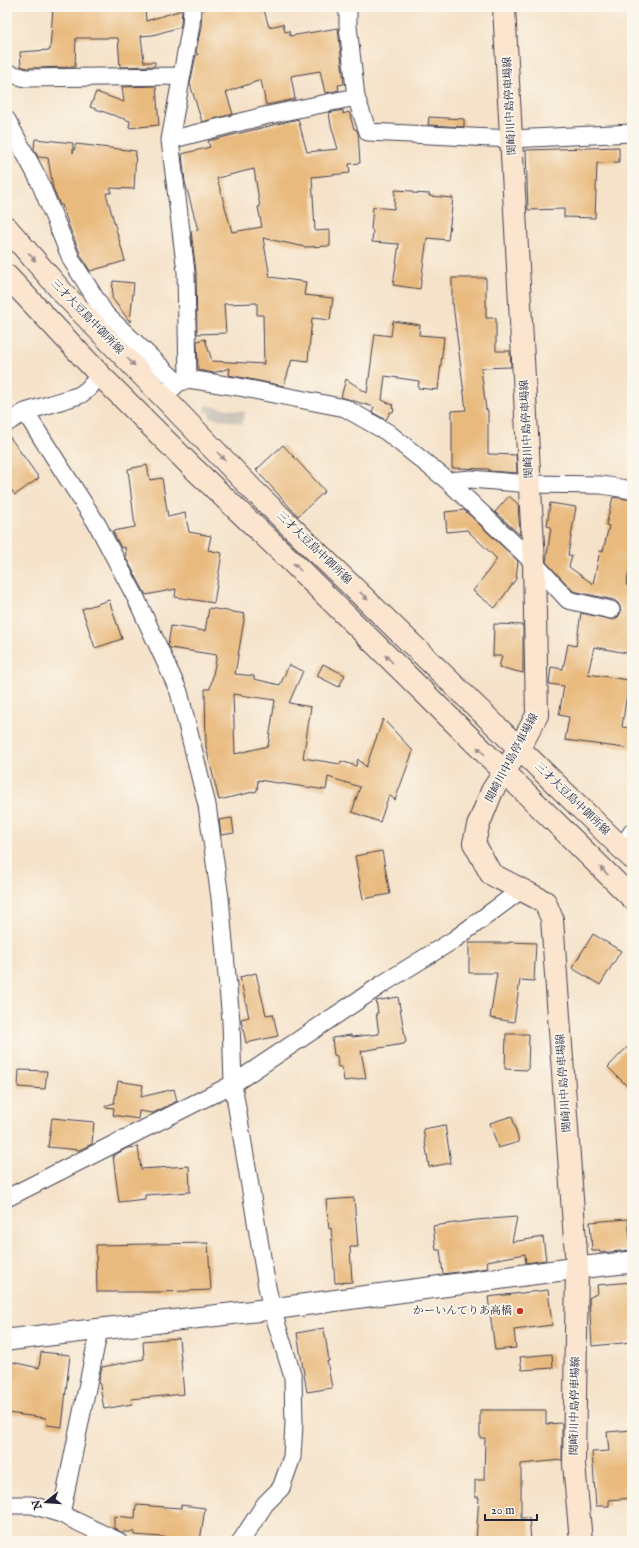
<svg xmlns="http://www.w3.org/2000/svg" width="639" height="1548" viewBox="0 0 639 1548" font-family="'IM FELL English','Noto Serif JP',serif">
  <style>
    .industrial { fill: #cbc3b8 }
    .building { fill: #e9ba7e; fill-rule: evenodd }
    .lines { fill: none; stroke-linecap: round; stroke-linejoin: round }
    .minor-casing { stroke: #423f50; stroke-width: 19 }
    .tertiary-casing { stroke: #423f50; stroke-width: 23 }
    .secondary-casing { stroke: #423f50; stroke-width: 24 }
    .minor { stroke: #fff; stroke-width: 17 }
    .tertiary { stroke: #fff; stroke-width: 21 }
    .secondary { stroke: #fbe5cf; stroke-width: 22 }
    .oneway { fill: #998d8c }
    .poi-dot { fill: #c8321e; stroke: #fbf7ec; stroke-width: 1.5 }
    .labels { text-anchor: middle; dominant-baseline: central; stroke-width: 3.5; stroke-linejoin: round; paint-order: stroke }
    .street-label { font-size: 11px; fill: #22223b; stroke: #fbf7ec }
    .poi-label { font-size: 11px; fill: #22223b; stroke: #fbf7ec; text-anchor: end }
  </style>
  <rect width="100%" height="100%" fill="#fbf7ec"/>
  <filter id="ink" filterUnits="userSpaceOnUse"><feTurbulence type="fractalNoise" baseFrequency=".025" numOctaves="2"/><feDisplacementMap in="SourceGraphic" scale="8" xChannelSelector="R" yChannelSelector="G"/><feConvolveMatrix kernelMatrix="1 2 1 2 8 2 1 2 1" color-interpolation-filters="sRGB"/></filter>
  <filter id="wash" filterUnits="userSpaceOnUse"><feTurbulence type="fractalNoise" baseFrequency=".012" numOctaves="4" result="noise"/><feDisplacementMap in="SourceGraphic" scale="16" xChannelSelector="R" yChannelSelector="G"/><feGaussianBlur stdDeviation="0.9" result="paint"/><feColorMatrix in="noise" values="0 0 0 0 0 0 0 0 0 0 0 0 0 0 0 0 0 1.4 0 .05"/><feComposite in="paint" operator="in"/></filter>
  <g filter="url(#wash)">
    <rect width="100%" height="100%" fill="#f5e2c9"/>
    <path class="industrial" d="M205,405L245,412L242,424L210,417V413L204,411Z"/>
    <g id="blocks">
      <path class="building" d="M53,7H145L146,21L182,10L181,24L180,27L153,35L141,36L144,62H155V66L120,67L118,38H76L75,67L27,68L21,66L20,52L50,50Z
        M202,7H263L269,27L283,24L285,32L289,31L290,36L338,28L344,84L338,85L339,90L325,93L320,71L291,76L295,99L266,105L261,80L226,92L233,114L202,122L190,84L196,55H198L196,51L201,27Z
        M156,86L159,125L129,128L130,121L90,107L96,92L124,102L122,87Z
        M343,110V114L349,112L354,129H356L358,133L360,163L349,164L350,173L312,177L315,231L330,230V246L305,247L263,238L270,277L306,282L304,295L333,298L330,320L312,318L308,361L292,359L284,386L229,375L230,368L213,373L198,370L197,341L205,339L212,361L264,364L263,315H257V303L224,304L226,333L197,334L196,272L191,231L198,230L185,182L182,154L210,147L208,141L298,119L307,152L338,149L331,125L329,113ZM254,169L260,207H258L262,227L232,232L217,178Z
        M429,117L464,119V127L428,125Z
        M35,139L73,143V153L76,144L136,151L134,189L111,188V193H106L125,261L90,271L81,256L69,226L62,205H60L53,188L48,158L38,157L34,149Z
        M619,147V162L597,163L595,218L564,217V209L528,210L526,150Z
        M395,190L412,191V193L430,194L429,196L453,198L448,240L427,238L420,289L393,285L399,244L372,242L373,231L371,229L373,207L394,209Z
        M452,278H486V318H496V351H510L511,367L481,368L486,410H488V454L516,455L517,473L489,471V469L452,468V411L466,410L453,304H452Z
        M113,281L134,283L130,322L112,298Z
        M393,321L420,325L419,335L444,337L438,390L418,388L419,381L385,376L382,400L393,405L392,408L394,409L393,412H390L386,420L372,412L374,407L341,397L346,379L367,393L375,334L391,336Z
        M7,433L39,478L15,495L7,484Z
        M283,445L325,491L298,516L256,470Z
        M147,465L150,480L162,478L168,517L185,513L189,532L211,536L208,550L222,553L214,603L175,597L176,589L146,595L126,558L125,547L121,548L114,534L113,531L135,527L128,469Z
        M509,496L518,504L520,535L495,512Z
        M613,497L632,500V514L628,532L632,533V558L626,585L632,586V654L594,647L588,674L629,680L622,727L632,728V749L565,740L569,717L559,715L564,686L549,684L551,667L563,669L568,644L576,646L581,613L614,620L618,617L621,612L620,607L618,603L614,600L573,591L546,562L551,527L547,526L550,503L576,507L568,555L572,556L569,567L593,584L600,551H603L609,526L606,525Z
        M464,510L518,561L516,579L495,608L473,591L497,559L467,530L447,532L445,512Z
        M109,600L122,639L95,648L82,609Z
        M209,608L245,614L235,674L254,676V679L280,685L289,665L303,671L289,703L311,707L303,758L340,764L341,761L356,766L358,759L366,767L383,719L413,751L395,800L389,795L380,822L352,812L360,787L328,777L326,790L258,780L257,791L219,800L206,747L205,689H210L217,655L170,648L168,645L171,626L205,631ZM233,694L275,700L268,746L235,754Z
        M494,624L523,625V673L499,667L502,656H493Z
        M323,664L345,675L339,687L317,676Z
        M232,818L234,833L221,835L219,820Z
        M382,851L390,894L363,899L355,856Z
        M593,934L621,951L600,985L572,968Z
        M509,942L536,943L534,981L520,980L514,1022L490,1018L497,973H469V943H509Z
        M256,973L266,1015L273,1014L278,1036L246,1043L241,1019L249,1017L240,977Z
        M398,997L406,1042L404,1043V1044L361,1051L366,1078L344,1081L342,1067H338L337,1056L334,1055L332,1038L351,1035L352,1037L379,1034L376,1013H378L376,1001Z
        M506,1034H529L528,1070L505,1069Z
        M632,1042V1091L608,1067Z
        M19,1070L47,1071L45,1089L18,1087Z
        M118,1081L143,1085L141,1097L174,1089L177,1101L153,1113L139,1111L138,1119L113,1115L114,1108L105,1107V1106L114,1103Z
        M512,1116L519,1142L498,1148L490,1123Z
        M52,1118L94,1122L92,1144L79,1150L48,1147Z
        M445,1125L451,1163L429,1167L423,1129Z
        M138,1147L141,1169L189,1166L190,1192L145,1195V1199L119,1202L113,1156L127,1148Z
        M354,1198L358,1247H350L352,1282L335,1283L331,1228L329,1229L326,1200Z
        M517,1217L512,1242L543,1237L546,1260L526,1263L525,1254L487,1261L488,1268L443,1274L440,1250H436L433,1226L476,1220Z
        M628,1219L631,1250L600,1253V1251H592L590,1222Z
        M208,1243L211,1290L162,1292H97L96,1245Z
        M632,1282V1342L592,1346L589,1298L598,1293L597,1285Z
        M548,1290L552,1325L514,1330L516,1348L495,1350L488,1297Z
        M324,1328L329,1361H327L332,1388L307,1392L297,1333Z
        M179,1338L184,1394L131,1399L132,1404L104,1409L99,1380L102,1367L144,1359L143,1341Z
        M41,1352L70,1355L62,1427L47,1425L46,1418L7,1413V1361L39,1368Z
        M552,1354L553,1368L522,1370L520,1357Z
        M480,1410H546V1424L562,1423V1460L521,1464V1518H529L531,1541H476L479,1497H475V1480H484L485,1438H480Z
        M632,1430V1498L609,1500V1506H596L592,1452L609,1451L607,1432Z
        M136,1505L181,1508V1505L205,1508L200,1541H176V1538L134,1535V1532H121L114,1528V1516L135,1518Z"/>
    </g>
  </g>
  <g filter="url(#ink)">
    <use href="#blocks" fill-opacity="0" stroke="#423f50" stroke-width="1"/>
    <g class="lines">
      <defs>
        <path id="minor" d="M348,7V26L356,97L368,132L512,139L632,133
          M7,73L26,78L181,76
          M7,120L38,178L72,261L106,315L178,383
          M170,140L264,116L356,97
          M188,379L186,272L170,140L191,25L192,7
          M164,396L178,383L188,379L239,387L345,408L387,432L448,481L471,479L530,484L602,485L632,490
          M25,412L97,524L136,598L179,692L207,805L220,898L231,1021L233,1084L267,1287L272,1309L293,1377L294,1424L292,1457L281,1488L265,1504L241,1541
          M7,423L25,412L80,395L88,389L100,375
          M448,481L534,563L568,600L611,610
          M622,847L632,832
          M7,1198L233,1084L384,983L455,939L521,890
          M99,1330L61,1514L118,1541
          M13,1505H32L61,1514"/>
        <path id="tertiary" d="M7,1340L272,1309L577,1268L632,1262"/>
        <path id="secondary" d="M504,7L534,563L537,715L519,749L492,791L478,826L474,843L491,874L545,902L552,919L577,1268L574,1464L581,1541
          M7,228L64,294L252,489L632,858
          M7,276L100,375L189,464L288,558L632,898"/>
      </defs>
      <use href="#minor" class="minor-casing"/>
      <use href="#tertiary" class="tertiary-casing"/>
      <use href="#secondary" class="secondary-casing"/>
      <use href="#minor" class="minor"/>
      <use href="#tertiary" class="tertiary"/>
      <use href="#secondary" class="secondary"/>
    </g>
    <defs><path id="oneway-solid" d="M-6-.8H1V-3.2L6.5 0L1 3.2V.8H-6Z"/></defs>
    <g class="oneway">
      <use href="#oneway-solid" transform="translate(32 257) rotate(50)"/>
      <use href="#oneway-solid" transform="translate(131 362) rotate(45)"/>
      <use href="#oneway-solid" transform="translate(221 456) rotate(46)"/>
      <use href="#oneway-solid" transform="translate(297 567) rotate(-135)"/>
      <use href="#oneway-solid" transform="translate(364 596) rotate(44)"/>
      <use href="#oneway-solid" transform="translate(389 659) rotate(-135)"/>
      <use href="#oneway-solid" transform="translate(481 751) rotate(-135)"/>
      <use href="#oneway-solid" transform="translate(604 871) rotate(-136)"/>
    </g>
  </g>
  <circle class="poi-dot" cx="520" cy="1311" r="4"/>
  <g class="labels">
    <g class="street-label">
      <text transform="translate(510 106) rotate(-93)">関崎川中島停車場線</text>
      <text transform="translate(87 317) rotate(46)">三才大豆島中御所線</text>
      <text transform="translate(527 429) rotate(-93)">関崎川中島停車場線</text>
      <text transform="translate(314 548) rotate(44)">三才大豆島中御所線</text>
      <text transform="translate(512 758) rotate(-62)">関崎川中島停車場線</text>
      <text transform="translate(572 799) rotate(44)">三才大豆島中御所線</text>
      <text transform="translate(564 1083) rotate(-94)">関崎川中島停車場線</text>
      <text transform="translate(575 1406) rotate(-89)">関崎川中島停車場線</text>
    </g>
    <g class="poi-label">
      <text x="512" y="1311">かーいんてりあ高橋</text>
    </g>
  </g>
  <rect width="639" height="1548" fill="none" stroke="#fbf7ec" stroke-width="24"/>
  <g transform="translate(46 1502) rotate(253)" stroke="#fbf7ec" stroke-width="3" paint-order="stroke">
  <path d="M0-3L7 15L0 10L-7 15Z" fill="#22223b"/>
  <text y="-6" font-size="11" font-weight="bold" text-anchor="middle" fill="#22223b">N</text>
  </g>
  <path d="M485 1514v6h52v-6" fill="none" stroke="#22223b" stroke-width="2"/>
  <text x="491" y="1514" font-size="12" fill="#22223b" stroke="#fbf7ec" stroke-width="3" paint-order="stroke">20 m</text>
</svg>
